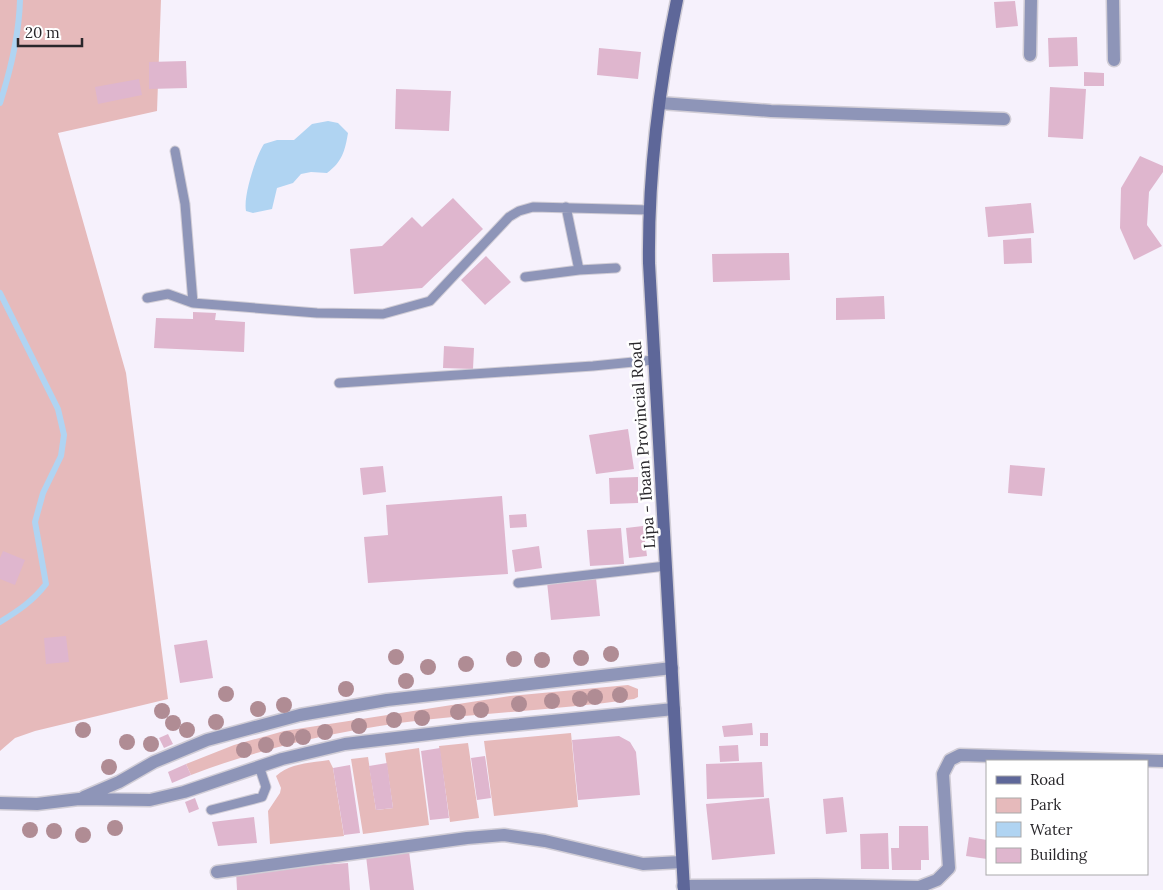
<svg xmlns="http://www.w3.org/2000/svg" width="1163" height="890" viewBox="0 0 1163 890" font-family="Lora,serif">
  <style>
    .green { fill: #e6babb }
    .water { fill: #b0d4f2 }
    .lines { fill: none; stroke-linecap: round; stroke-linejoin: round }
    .stream { stroke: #b0d4f2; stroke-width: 6 }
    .building { fill: #dfb6ce }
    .lane-casing { stroke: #d1cdd6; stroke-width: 11 }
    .street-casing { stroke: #d1cdd6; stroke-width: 15 }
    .secondary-casing { stroke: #d1cdd6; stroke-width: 15 }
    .lane { stroke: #8e95b8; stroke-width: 9 }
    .street { stroke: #8e95b8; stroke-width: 12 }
    .secondary { stroke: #5e6799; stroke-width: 12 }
    .tree { fill: #b08c94 }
    .labels { text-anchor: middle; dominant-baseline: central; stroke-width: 5; stroke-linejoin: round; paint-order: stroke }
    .street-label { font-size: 16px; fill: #29272b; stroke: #fff }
  </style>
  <rect width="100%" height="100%" fill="#f6f1fc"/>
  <path class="green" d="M0,0H161L157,111L58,133L126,373L168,699L35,731L15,738L0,751Z
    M628,685L638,689V697L634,699C574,708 514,711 453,717C365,725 274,743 191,775L186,764L234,745L284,731L510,696Z
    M571,733L578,807L494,816L484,741Z
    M468,743L479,818L450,822L439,746Z
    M419,748L429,825L363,834L351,759L368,757L376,810L393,808L385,753Z
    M329,760L333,768L344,836L270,844L268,811L280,793L281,788L276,776C290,763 311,763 329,760Z"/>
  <path class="water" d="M328,121L338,123L348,133C345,151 342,162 327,173L311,172L301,174L293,183L277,188L272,209L253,213L246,211C243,196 256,156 264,144L277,140H294L312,124Z"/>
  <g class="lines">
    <path class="stream" d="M0,103C11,69 19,36 20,0
      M0,293L58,409L64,435L61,456L43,493L35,522L46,584C33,601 18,611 0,622"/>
  </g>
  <path class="building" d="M1015,1L1018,26L996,28L994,2Z
    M1077,37L1078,66L1049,67L1048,38Z
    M599,48L641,52L638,79L597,75Z
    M186,61L187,88L149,89V62Z
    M1084,72L1104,73V86H1084Z
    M139,79L142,95L98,104L95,87Z
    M1050,87L1086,89L1083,139L1048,137Z
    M396,89L451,91L449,131L395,129Z
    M1140,156L1163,166V172L1149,192L1147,225L1162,246L1134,260L1120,228L1121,188Z
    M453,198L483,229L422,288L354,294L350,249L382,246L412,217L422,227Z
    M1031,203L1034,233L988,237L985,207Z
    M1031,238L1032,263L1004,264L1003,240Z
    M789,253L790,280L713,282L712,254Z
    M486,256L511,282L485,305L461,280Z
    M884,296L885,319L836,320V298Z
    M193,312L216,313L215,320L245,322L244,352L154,348L156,318L193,319Z
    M444,346L474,348L473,369L443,368Z
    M628,429L634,469L596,474L589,435Z
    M1010,465L1045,468L1042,496L1008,493Z
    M383,466L386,492L363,495L360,468Z
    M638,477V503L610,504L609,478Z
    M502,496L508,574L368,583L364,537L388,535L386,505Z
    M526,514L527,527L510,528L509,515Z
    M643,526L647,556L629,558L626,528Z
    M621,528L624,564L590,566L587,530Z
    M539,546L542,568L515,572L512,550Z
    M3,551L25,560L15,585L0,579V558Z
    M596,578L600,616L551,620L547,582Z
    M66,636L69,662L46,664L44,638Z
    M207,640L213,678L180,683L174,645Z
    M752,723L753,735L724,737L722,726Z
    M760,733H768V746H760Z
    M168,734L173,744L164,748L159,738Z
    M619,736L630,742L636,752L640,795L578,800L572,740Z
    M738,745L739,761L720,762L719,746Z
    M440,748L449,818L430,820L421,751Z
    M485,756L491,798L477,800L471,758Z
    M762,762L764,797L707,799L706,764Z
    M387,763L393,808L376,810L369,766Z
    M186,764L191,775L172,783L168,772Z
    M350,765L360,833L344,835L333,768Z
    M843,797L847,832L826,834L823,799Z
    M195,798L199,809L189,813L185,802Z
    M769,798L775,854L712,860L706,804Z
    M254,817L257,843L218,846L212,822Z
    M899,826H928L929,860H921V870H892L891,848H899Z
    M888,833L889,869H861L860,834Z
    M969,837L987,840V859L966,856Z
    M409,851L414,890H370L366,856Z
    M348,863L350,890H237L236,871Z"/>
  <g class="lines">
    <defs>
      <path id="lane" d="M175,151L185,204L193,303
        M566,207L579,270
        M525,277L579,270L616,268
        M147,298L168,294L193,303L317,313L383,314L430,301L509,217L519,211L533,207L650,210
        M339,383L593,366L654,360
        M518,583L666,566
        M211,810L262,797L266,787L259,766"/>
      <path id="street" d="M1113,0L1114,60
        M1030,55L1031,0
        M660,103L771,111L1004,119
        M84,797L119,782L154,762L207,740L300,715L387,700L672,668
        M0,803L37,804L79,799L150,800L184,792L282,759L345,744L471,729L674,709
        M217,872L467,838L504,835L545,841L643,864L682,862
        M683,886L816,885L919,887L937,880L949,868L943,774L950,760L960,755L1163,761"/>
      <path id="secondary" d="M677,0C659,86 648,176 649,263L684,890"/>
    </defs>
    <use href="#lane" class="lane-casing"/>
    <use href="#street" class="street-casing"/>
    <use href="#secondary" class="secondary-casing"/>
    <use href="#lane" class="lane"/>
    <use href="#street" class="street"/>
    <use href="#secondary" class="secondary"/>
  </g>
  <g class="tree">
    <circle cx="611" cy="654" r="8"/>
    <circle cx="396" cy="657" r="8"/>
    <circle cx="581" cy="658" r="8"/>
    <circle cx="514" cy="659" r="8"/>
    <circle cx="542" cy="660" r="8"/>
    <circle cx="466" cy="664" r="8"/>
    <circle cx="428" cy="667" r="8"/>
    <circle cx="406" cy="681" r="8"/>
    <circle cx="346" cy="689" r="8"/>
    <circle cx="226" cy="694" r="8"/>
    <circle cx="620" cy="695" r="8"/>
    <circle cx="595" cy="697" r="8"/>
    <circle cx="580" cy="699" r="8"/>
    <circle cx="552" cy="701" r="8"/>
    <circle cx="519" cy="704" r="8"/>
    <circle cx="284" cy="705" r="8"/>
    <circle cx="258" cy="709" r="8"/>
    <circle cx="481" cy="710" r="8"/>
    <circle cx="162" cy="711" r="8"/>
    <circle cx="458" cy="712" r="8"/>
    <circle cx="422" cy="718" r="8"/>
    <circle cx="394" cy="720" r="8"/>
    <circle cx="216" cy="722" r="8"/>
    <circle cx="173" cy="723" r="8"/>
    <circle cx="359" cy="726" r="8"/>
    <circle cx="83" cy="730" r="8"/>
    <circle cx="187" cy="730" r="8"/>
    <circle cx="325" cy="732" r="8"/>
    <circle cx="303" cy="737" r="8"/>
    <circle cx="287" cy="739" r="8"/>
    <circle cx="127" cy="742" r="8"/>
    <circle cx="151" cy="744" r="8"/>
    <circle cx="266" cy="745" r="8"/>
    <circle cx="244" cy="750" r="8"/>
    <circle cx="109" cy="767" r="8"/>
    <circle cx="115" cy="828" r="8"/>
    <circle cx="30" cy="830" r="8"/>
    <circle cx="54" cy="831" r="8"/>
    <circle cx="83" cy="835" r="8"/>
  </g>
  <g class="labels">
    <g class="street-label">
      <text transform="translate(642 445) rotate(-94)">Lipa - Ibaan Provincial Road</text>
    </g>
  </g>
  <rect x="986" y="760" width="162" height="115" fill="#ffffff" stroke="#a9a9aa"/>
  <rect x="996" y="776" width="25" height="8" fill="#5e6799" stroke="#a9a9aa"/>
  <text x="1030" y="785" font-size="15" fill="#29272b">Road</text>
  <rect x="996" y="798" width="25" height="15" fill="#e6babb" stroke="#a9a9aa"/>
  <text x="1030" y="810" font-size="15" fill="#29272b">Park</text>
  <rect x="996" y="822" width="25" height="15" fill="#b0d4f2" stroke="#a9a9aa"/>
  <text x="1030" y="835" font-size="15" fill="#29272b">Water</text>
  <rect x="996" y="848" width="25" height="15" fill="#dfb6ce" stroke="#a9a9aa"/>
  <text x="1030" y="860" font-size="15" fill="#29272b">Building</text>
  <path d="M18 38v8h64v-8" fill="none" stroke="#29272b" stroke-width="2.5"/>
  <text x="25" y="38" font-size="15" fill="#29272b" stroke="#ffffff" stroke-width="4" paint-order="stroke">20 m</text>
</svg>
